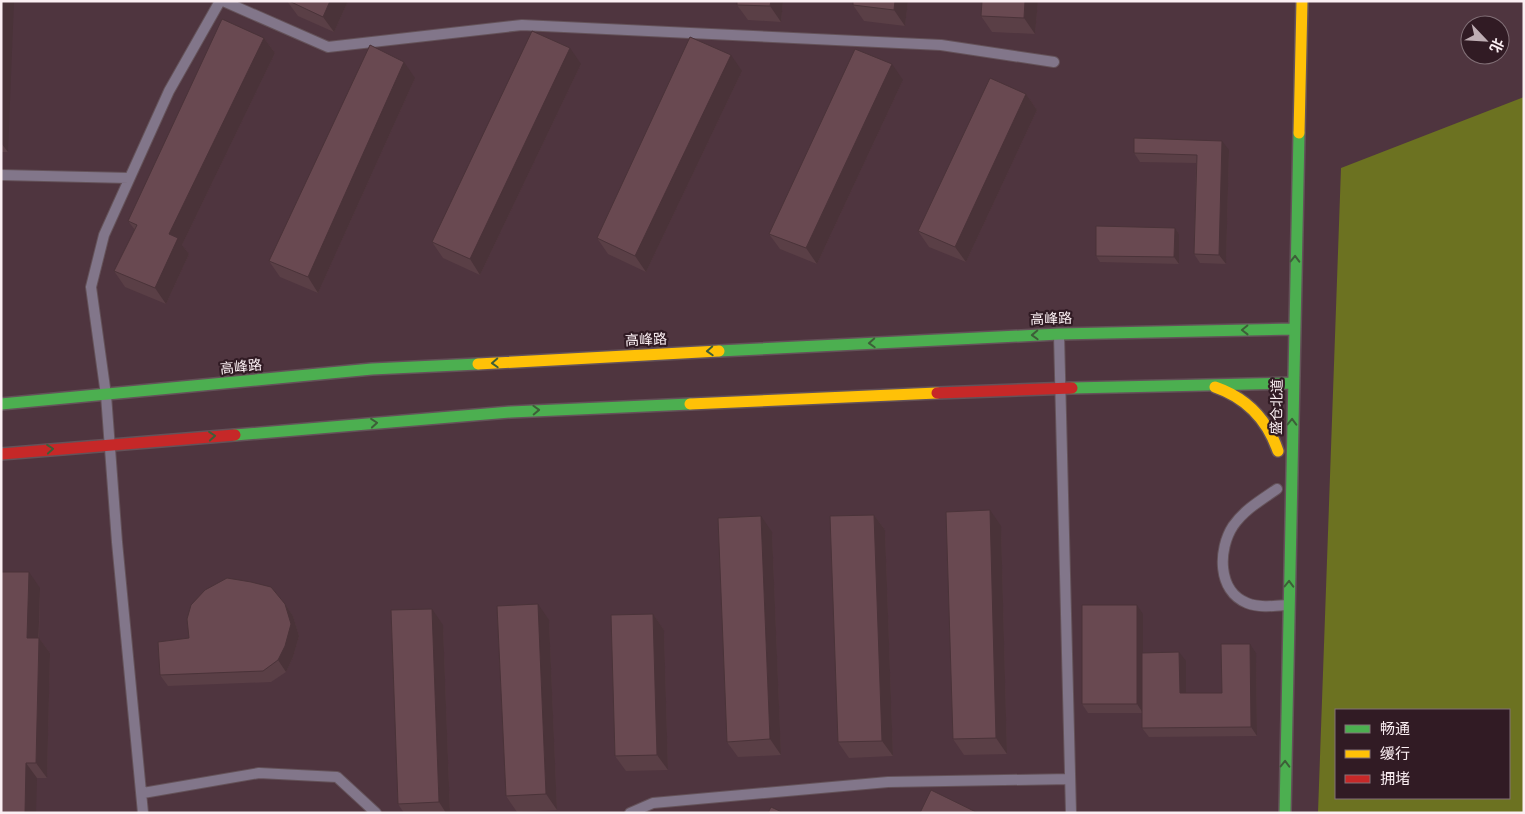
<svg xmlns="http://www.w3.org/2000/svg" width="1525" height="814" viewBox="0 0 1525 814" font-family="Signika,'Noto Sans SC',sans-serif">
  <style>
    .forest { fill: #6c7221; fill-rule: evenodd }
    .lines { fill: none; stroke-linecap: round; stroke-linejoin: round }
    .lane-casing { stroke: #645259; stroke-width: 12 }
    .fast-casing { stroke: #645259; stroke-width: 14 }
    .slow-casing { stroke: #645259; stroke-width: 14 }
    .jam-casing { stroke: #645259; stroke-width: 14 }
    .lane { stroke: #82768a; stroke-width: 10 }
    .fast { stroke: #4caf50; stroke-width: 11 }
    .slow { stroke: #ffc107; stroke-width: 11 }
    .jam { stroke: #c62828; stroke-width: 11 }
    .wall { fill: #5a3f46 }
    .shaded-wall { fill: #4a3339 }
    .building { fill: #694951; stroke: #4a3339 }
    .oneway { stroke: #3d5e38 }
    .labels { text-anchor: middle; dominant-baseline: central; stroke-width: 4.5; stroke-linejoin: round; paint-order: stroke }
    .street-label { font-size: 14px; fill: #fbeff3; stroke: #311b24 }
  </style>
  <rect width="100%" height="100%" fill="#4f353f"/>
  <path class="forest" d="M1524,97V813H1318L1341,168ZM1336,710H1509V798H1336Z"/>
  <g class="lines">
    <defs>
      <path id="lane" d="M223,1L328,47L522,25L941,45L1054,62
        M1,175L129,178
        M1059,335L1071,813
        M1277,489C1261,500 1244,510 1233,526C1218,549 1217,591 1247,603C1259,608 1275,606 1288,605
        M143,793L259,773L337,777L376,813
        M143,813L117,542L106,395L91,287L104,235L169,91L220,1
        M630,813L653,803L888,782L1070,779"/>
      <path id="fast" d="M719,351L1059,334L1294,329
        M1072,388L1292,383
        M1,404L372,369L478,364
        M235,435L511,412L690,404
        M1285,813L1299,133"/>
      <path id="slow" d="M1299,133L1302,1
        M478,364L719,351
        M1215,387C1247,398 1267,419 1278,451
        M690,404L937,393"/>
      <path id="jam" d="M937,393L1072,388
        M1,454L235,435"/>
    </defs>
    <use href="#lane" class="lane-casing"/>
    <use href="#fast" class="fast-casing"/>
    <use href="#slow" class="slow-casing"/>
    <use href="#jam" class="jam-casing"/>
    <use href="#lane" class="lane"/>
    <use href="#fast" class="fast"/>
    <use href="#slow" class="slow"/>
    <use href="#jam" class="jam"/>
  </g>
  <path class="wall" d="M1,1L8,152H1Z
    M287,1H348L334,32L298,16Z
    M783,1L781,22L748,20L737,5Z
    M908,1L905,26L864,21L853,5Z
    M982,1H1038L1035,34L992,32L981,16Z
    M264,38L275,53L182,245L189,254L166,304L125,287L114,271L135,230L128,221Z
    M581,64L480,275L443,258L432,242Z
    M742,71L646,272L608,254L597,238Z
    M415,78L318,293L280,277L269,261Z
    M903,80L817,264L780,249L769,234Z
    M1026,94L1037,110L966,262L929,247L918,231Z
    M1229,150L1226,264L1200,263L1194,254L1196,163L1140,162L1134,153Z
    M1175,228L1179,234V264L1100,262L1096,256Z
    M874,515L885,530L893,756L849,758L838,742Z
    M1001,526L1007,754L964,755L953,739Z
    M772,532L781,755L738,757L727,742Z
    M40,588L39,638L50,653L47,778H37L1,813Z
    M285,604L293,616L299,636L293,657L286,672L271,682L168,686L160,675L189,638Z
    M653,614L664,630L668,770L626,771L615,756Z
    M1143,614V653L1186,661V693H1222L1256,653L1257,736L1149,737L1142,728V713H1088L1082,704Z
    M549,620L557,810L517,812L506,796Z
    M443,625L450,813H404L398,804Z"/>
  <path class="shaded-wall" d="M3,1H14L8,152L1,143V33Z
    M330,1H348L334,32L323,17Z
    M771,1H783L781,22L770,6Z
    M895,1H908L905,26L894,10Z
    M1025,1H1038L1035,34L1024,18Z
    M264,38L275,53L182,245L189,254L166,304L155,288L169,234Z
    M570,48L581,64L480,275L470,259Z
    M731,55L742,71L646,272L635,256Z
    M404,62L415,78L318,293L308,277Z
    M892,64L903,80L817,264L806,248Z
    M1026,94L1037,110L966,262L955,247Z
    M1222,141L1229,150L1226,264L1219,255Z
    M1175,228L1179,234V264L1174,257Z
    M990,510L1001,526L1007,754L996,738Z
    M874,515L885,530L893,756L882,741Z
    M761,516L772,532L781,755L770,739Z
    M29,572L40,588L38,653L27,638Z
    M285,604L293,616L299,636L293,657L286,672L278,660Z
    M538,604L549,620L557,810L546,794Z
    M1137,605L1143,614V713L1137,704Z
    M432,609L443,625L450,813H446L439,802Z
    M653,614L664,630L668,770L657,755Z
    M39,638L50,653L47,778L36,763Z
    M1250,644L1256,653L1257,736L1251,727Z
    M1179,652L1186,661V702L1180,693Z
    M26,763L37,778L36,813H25Z"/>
  <path class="building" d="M1,1H3L1,33Z
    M289,1H330L323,17Z
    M737,1H771L770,6L737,5Z
    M853,1H895L894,10L853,5Z
    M982,1H1025L1024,18L981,16Z
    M222,19L264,38L169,234L178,238L155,288L114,271L137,225L128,221Z
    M532,31L570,48L470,259L432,242Z
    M690,37L731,55L635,256L597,238Z
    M370,45L404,62L308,277L269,261Z
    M855,49L892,64L806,248L769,234Z
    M990,78L1026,94L955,247L918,231Z
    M1134,138L1222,141L1219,255L1194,254L1197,155L1134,153Z
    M1096,226L1175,228L1174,257L1096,256Z
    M990,510L996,738L953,739L946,512Z
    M874,515L882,741L838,742L830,516Z
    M761,516L770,739L727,742L718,518Z
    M1,572H29L27,638H39L36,763H26L25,813H1Z
    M227,578L251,582L271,587L285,604L291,624L285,646L278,660L263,671L160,675L158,642L189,638L187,619L191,605L205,590Z
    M538,604L546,794L506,796L497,606Z
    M1082,605H1137V704H1082Z
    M432,609L439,802L398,804L391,610Z
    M653,614L657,755L615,756L611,615Z
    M1221,644H1250L1251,727L1142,728V653L1179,652L1180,693H1222Z
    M931,790L978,813H920Z
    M771,807L784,813H768Z"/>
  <defs><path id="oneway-chevron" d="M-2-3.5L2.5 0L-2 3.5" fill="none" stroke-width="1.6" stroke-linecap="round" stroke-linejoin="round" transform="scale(1.25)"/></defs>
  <g class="oneway">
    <use href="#oneway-chevron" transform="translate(1295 259) rotate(-89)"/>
    <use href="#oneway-chevron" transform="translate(1245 330) rotate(179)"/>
    <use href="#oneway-chevron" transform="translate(1035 335) rotate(178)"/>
    <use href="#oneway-chevron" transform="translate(872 343) rotate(177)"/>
    <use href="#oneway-chevron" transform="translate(710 351) rotate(177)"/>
    <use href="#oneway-chevron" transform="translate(495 363) rotate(177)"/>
    <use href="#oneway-chevron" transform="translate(536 410) rotate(-2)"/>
    <use href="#oneway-chevron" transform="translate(1292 422) rotate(-89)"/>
    <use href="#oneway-chevron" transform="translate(374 423) rotate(-5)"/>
    <use href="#oneway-chevron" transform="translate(212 436) rotate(-5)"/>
    <use href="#oneway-chevron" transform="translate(50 449) rotate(-5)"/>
    <use href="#oneway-chevron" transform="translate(1289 584) rotate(-89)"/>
    <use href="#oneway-chevron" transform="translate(1285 764) rotate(-89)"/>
  </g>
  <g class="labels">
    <g class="street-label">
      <text transform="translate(1051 319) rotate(-2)">高峰路</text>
      <text transform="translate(646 340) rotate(-3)">高峰路</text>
      <text transform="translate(241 367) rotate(-6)">高峰路</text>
      <text transform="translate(1277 407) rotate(-89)">盛仓北道</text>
    </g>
  </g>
  <rect width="1525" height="814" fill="none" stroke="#fbeff3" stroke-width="5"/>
  <rect x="1335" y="709" width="175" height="90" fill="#311b24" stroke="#827077"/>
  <rect x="1345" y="725" width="25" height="8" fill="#4caf50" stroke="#827077"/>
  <text x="1380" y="734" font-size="15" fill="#fbeff3">畅通</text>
  <rect x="1345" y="750" width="25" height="8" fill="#ffc107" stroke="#827077"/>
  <text x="1380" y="759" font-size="15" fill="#fbeff3">缓行</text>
  <rect x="1345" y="775" width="25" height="8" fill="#c62828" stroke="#827077"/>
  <text x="1380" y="784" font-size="15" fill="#fbeff3">拥堵</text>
  <g transform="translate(1485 40) rotate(115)"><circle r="24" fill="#311b24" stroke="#827077"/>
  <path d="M0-4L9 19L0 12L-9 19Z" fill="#bfaeb4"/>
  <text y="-8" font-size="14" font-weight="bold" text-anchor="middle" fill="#fbeff3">北</text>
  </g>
</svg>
